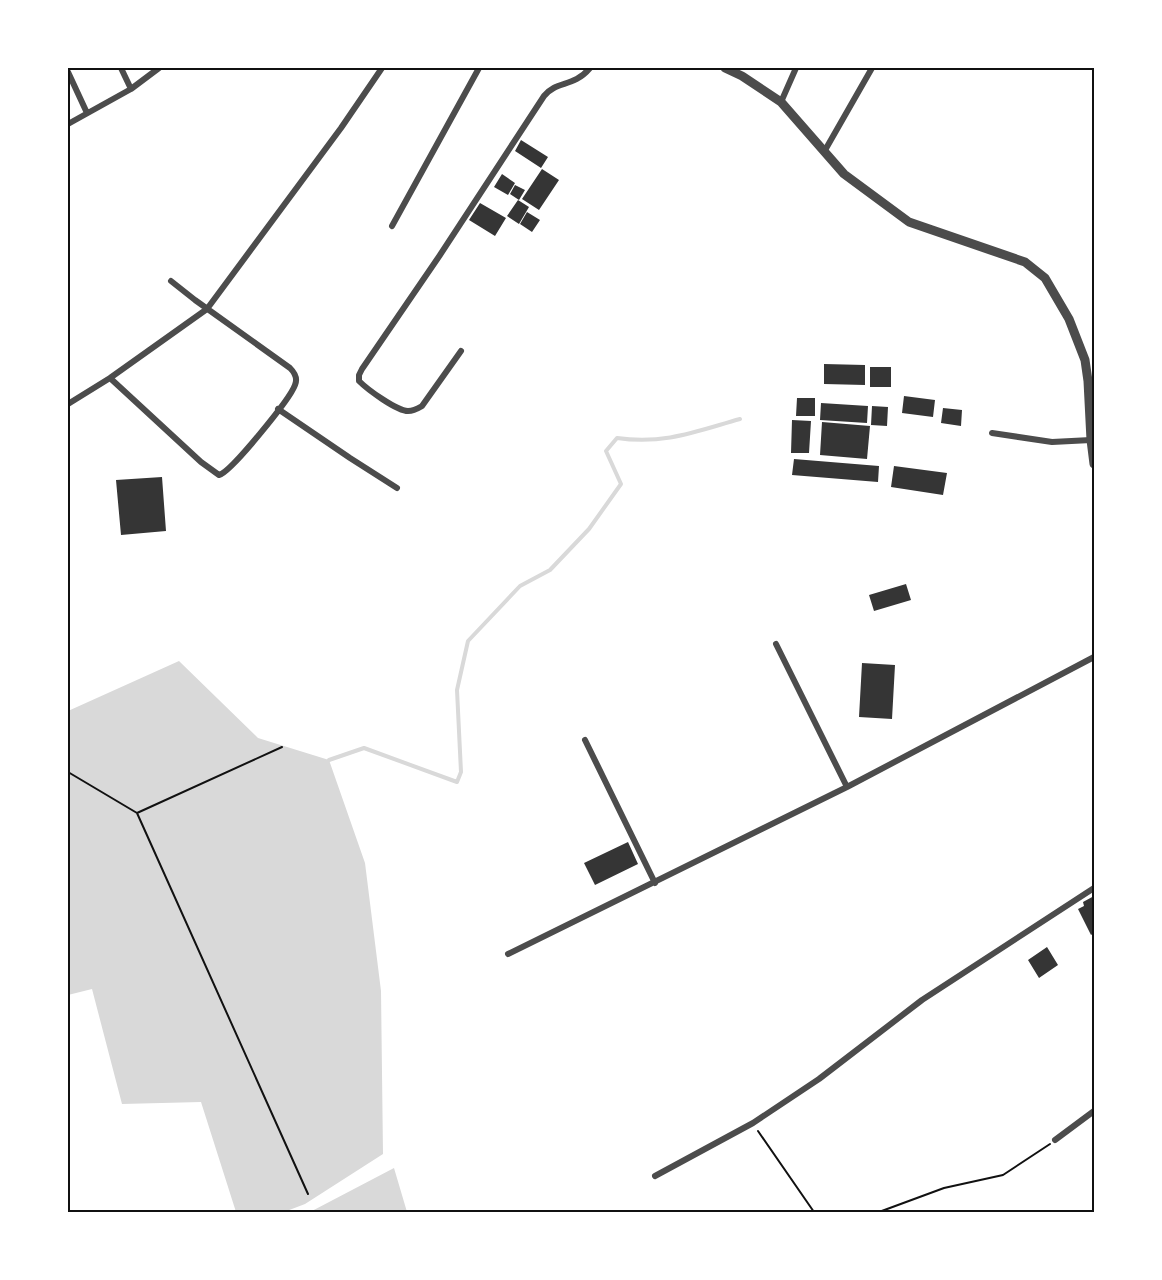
<svg xmlns="http://www.w3.org/2000/svg" width="1162" height="1280" viewBox="0 0 1162 1280" font-family="'Fira Sans',sans-serif">
  <style>
    .water { fill: #d9d9d9 }
    .lines { fill: none; stroke-linecap: round; stroke-linejoin: round }
    .stream { stroke: #d9d9d9; stroke-width: 4 }
    .building { fill: #353535 }
    .path { stroke: #111; stroke-width: 2 }
    .minor { stroke: #4c4c4c; stroke-width: 6 }
    .tertiary { stroke: #4c4c4c; stroke-width: 9 }
    .neatline { fill: none; stroke: #111; stroke-width: 2 }
  </style>
  <rect width="100%" height="100%" fill="#fff"/>
  <path class="water" d="M179,661L258,738L329,760L365,863L381,991L383,1154L305,1204L284,1212H236L201,1102L122,1104L92,989L68,995V711Z
    M394,1168L407,1212H310Z"/>
  <g class="lines">
    <path class="stream" d="M329,760L364,748L457,782L461,772L457,690L468,641L520,586L550,570L589,529L621,484L606,451L617,438C664,445 697,431 740,419"/>
  </g>
  <path class="building" d="M521,140L548,157L541,168L515,151Z
    M542,169L559,180L539,210L522,199Z
    M502,174L515,183L508,195L494,187Z
    M515,185L525,190L519,200L510,194Z
    M518,200L529,207L519,224L507,216Z
    M480,203L506,218L495,236L469,220Z
    M527,212L540,220L532,232L520,224Z
    M824,364L865,365V385L824,384Z
    M870,367H891V387H870Z
    M904,396L935,400L933,417L902,413Z
    M797,398H815V416H796Z
    M821,403L868,406L867,423L820,420Z
    M872,406L888,407L887,426L871,425Z
    M943,408L962,410L961,426L941,423Z
    M792,420L811,421L809,453H791Z
    M822,422L870,426L867,459L820,455Z
    M794,459L879,466L878,482L792,475Z
    M894,466L947,473L943,495L891,487Z
    M162,477L166,531L121,535L116,480Z
    M906,584L911,600L874,611L869,595Z
    M862,663L895,665L892,719L859,717Z
    M628,842L638,864L595,885L584,863Z
    M1094,896V933L1091,935L1078,909L1084,906L1083,902Z
    M1047,947L1058,965L1039,978L1028,960Z"/>
  <g class="lines">
    <path class="path" d="M68,772L137,813L308,1194
      M137,813L282,747
      M758,1131L814,1212
      M879,1212L944,1188L1003,1175L1050,1144"/>
    <path class="minor" d="M121,68L131,89
      M68,72L87,113
      M781,102L796,68
      M68,124L131,89L159,68
      M824,152L872,68
      M392,226L479,68
      M461,351L422,406C417,409 414,411 408,411C397,411 368,390 359,381V375L362,369L440,255L544,96C557,80 573,88 590,68
      M110,378L201,462L219,475C231,472 290,399 295,385C298,378 294,372 290,368L195,300L171,281
      M68,404L110,378L207,309L341,128L382,68
      M278,409L350,458L397,488
      M992,433L1052,442L1091,440
      M776,644L847,787
      M585,740L655,883
      M508,954L847,787L1094,657
      M1055,1140L1094,1111
      M655,1176L753,1123L819,1079L922,1000L1094,888"/>
    <path class="tertiary" d="M725,68L742,76L781,102L844,174L909,222L1025,262L1045,278L1069,319L1085,360L1088,381L1091,440L1094,464"/>
  </g>
  <rect width="1162" height="1280" fill="none" stroke="#ffffff" stroke-width="138"/>
  <rect x="69" y="69" width="1024" height="1142" class="neatline"/>
</svg>
